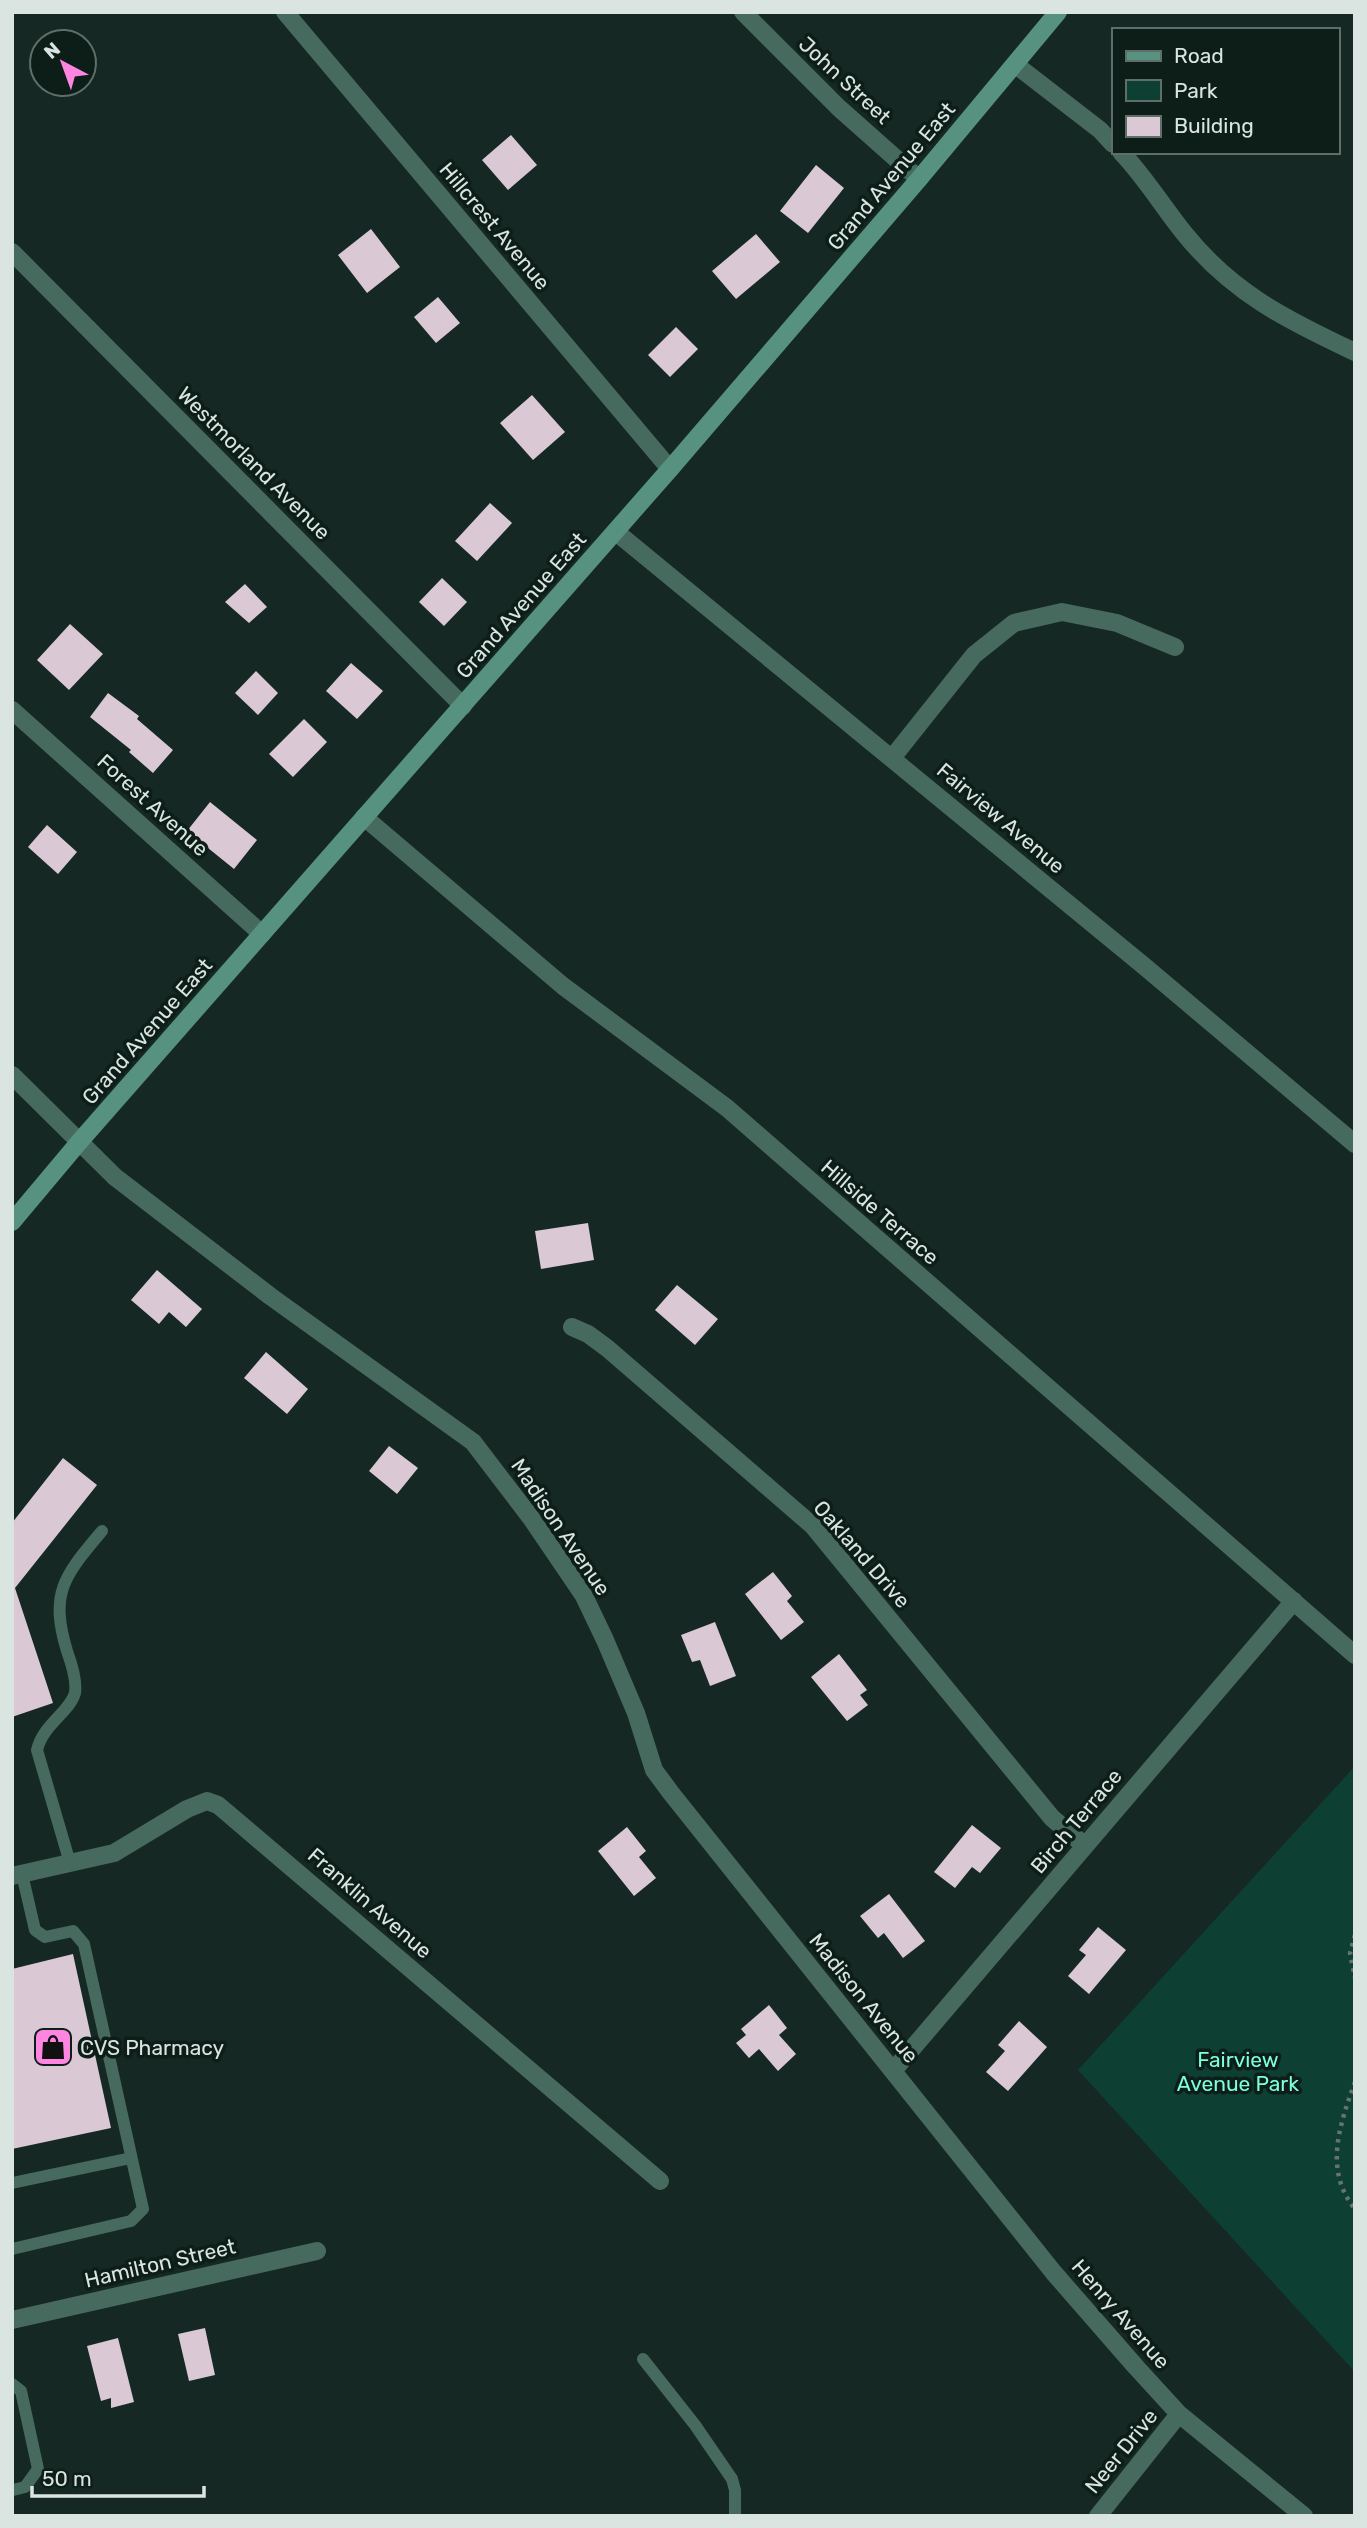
<svg xmlns="http://www.w3.org/2000/svg" width="1367" height="2528" viewBox="0 0 1367 2528" font-family="Rubik,sans-serif">
  <style>
    .green { fill: #0d3f33 }
    .building { fill: #dac8d4 }
    .lines { fill: none; stroke-linecap: round; stroke-linejoin: round }
    .path { stroke: #657470; stroke-width: 4.5; stroke-dasharray: 3.5 5; stroke-linecap: butt }
    .service { stroke: #476a5f; stroke-width: 12 }
    .minor { stroke: #476a5f; stroke-width: 18 }
    .secondary { stroke: #579281; stroke-width: 18 }
    .labels { text-anchor: middle; dominant-baseline: central; stroke-width: 7; stroke-linejoin: round; paint-order: stroke }
    .street-label { font-size: 21px; fill: #dae5e1; stroke: #0d1e19 }
    .poi-label { font-size: 21px; fill: #dae5e1; stroke: #0d1e19; text-anchor: start }
    .park-label { font-size: 21px; fill: #7affdb; stroke: #0d1e19 }
  </style>
  <rect width="100%" height="100%" fill="#162823"/>
  <path class="green" d="M1355,1766V2372L1078,2070Z"/>
  <path class="building" d="M511,135L537,165L508,190L482,160Z
    M816,165L844,188L808,233L780,211Z
    M371,229L400,267L367,293L338,255Z
    M756,234L780,262L736,299L712,271Z
    M438,297L460,323L436,343L414,317Z
    M676,327L698,349L670,377L648,355Z
    M532,395L565,432L533,460L500,423Z
    M490,503L512,523L477,561L455,541Z
    M442,578L467,602L444,626L419,602Z
    M245,584L267,607L249,623L225,602Z
    M70,624L103,654L69,690L37,660Z
    M351,663L383,691L357,719L326,691Z
    M256,671L278,693L258,715L235,693Z
    M108,693L139,716L137,719L173,750L153,773L129,752L131,750L90,717Z
    M304,719L327,742L293,777L269,754Z
    M210,802L257,840L234,869L187,831Z
    M47,825L77,852L58,874L28,847Z
    M588,1223L594,1260L541,1269L535,1231Z
    M157,1270L202,1309L186,1327L169,1312L159,1324L131,1300Z
    M677,1285L718,1319L695,1345L655,1310Z
    M266,1352L308,1389L287,1414L244,1378Z
    M389,1446L418,1468L397,1494L369,1471Z
    M63,1458L97,1485L15,1588L53,1703L12,1717V1523Z
    M773,1572L792,1596L787,1601L804,1622L781,1640L745,1594Z
    M715,1622L736,1676L710,1686L700,1660L692,1662L681,1635Z
    M839,1654L867,1690L860,1695L868,1705L847,1721L811,1677Z
    M972,1825L1001,1848L980,1873L972,1867L955,1888L934,1872Z
    M627,1827L646,1851L639,1857L656,1878L634,1896L598,1851Z
    M889,1894L925,1941L903,1958L884,1933L878,1938L860,1916Z
    M1098,1927L1126,1950L1089,1994L1068,1976L1086,1955L1079,1950Z
    M73,1954L111,2128L12,2149V1969Z
    M769,2005L787,2028L779,2035L796,2054L778,2071L759,2049L749,2058L736,2043L746,2035L741,2029Z
    M1019,2021L1047,2047L1008,2091L986,2072L1005,2051L998,2045Z
    M205,2328L215,2375L189,2381L178,2334Z
    M118,2338L134,2402L111,2408V2398L101,2401L87,2346Z"/>
  <g class="lines">
    <path class="path" d="M1355,1935L1350,1953L1355,1978
      M1355,2082C1340,2124 1323,2170 1355,2209"/>
    <path class="service" d="M70,1863L37,1750C43,1724 70,1712 75,1693C77,1680 71,1662 67,1651C49,1592 65,1575 102,1531
      M12,2183L131,2158
      M12,2249L131,2221L143,2209L84,1944L73,1931L45,1937L35,1930L22,1874
      M643,2359L695,2425L732,2479L735,2490V2516
      M12,2384L21,2391L38,2469L25,2487L13,2490"/>
    <path class="minor" d="M285,12L670,469
      M743,12L839,108L919,179
      M1016,65L1100,130L1113,144
      M1121,152C1145,177 1163,207 1184,233C1232,293 1287,320 1355,352
      M12,252L463,706
      M616,532L1144,966L1355,1144
      M12,710L262,934
      M892,758L974,655L1014,623L1062,612L1117,623L1175,647
      M364,817L563,986L727,1108L1355,1655
      M12,1075L115,1177L270,1296L473,1442L531,1518L584,1596L605,1640L636,1713L654,1770L671,1793L1054,2273L1136,2367L1179,2414L1304,2516
      M572,1327L588,1334L607,1348L813,1526L1052,1818L1084,1845
      M12,1876L114,1853L187,1809L207,1801L218,1805L660,2181
      M893,2071L1294,1601
      M12,2320L317,2251
      M1098,2516L1179,2414"/>
    <path class="secondary" d="M12,1222L80,1141L670,469L919,179L1058,12"/>
  </g>
  <defs>
    <symbol id="shop-square" viewBox="-11 -11 22 22"><rect x="-9" y="-9" width="18" height="18" rx="4" fill="#fe85e0" stroke="#0d1e19"/><path d="M-5-2.5h2.3a2.7 3.5 0 0 1 5.4 0H5L5.5 6h-11ZM-1.5-2.5h3a1.5 2.3 0 0 0-3 0Z" fill="#111"/></symbol>
  </defs>
  <g fill-rule="evenodd">
    <use href="#shop-square" x="31" y="2025" width="44" height="44"/>
  </g>
  <g class="labels">
    <g class="street-label">
      <text transform="translate(845 80) rotate(43)">John Street</text>
      <text transform="translate(891 176) rotate(-50)">Grand Avenue East</text>
      <text transform="translate(495 226) rotate(50)">Hillcrest Avenue</text>
      <text transform="translate(254 463) rotate(45)">Westmorland Avenue</text>
      <text transform="translate(521 605) rotate(-49)">Grand Avenue East</text>
      <text transform="translate(153 805) rotate(42)">Forest Avenue</text>
      <text transform="translate(1001 818) rotate(40)">Fairview Avenue</text>
      <text transform="translate(147 1031) rotate(-49)">Grand Avenue East</text>
      <text transform="translate(880 1212) rotate(41)">Hillside Terrace</text>
      <text transform="translate(561 1527) rotate(56)">Madison Avenue</text>
      <text transform="translate(862 1554) rotate(49)">Oakland Drive</text>
      <text transform="translate(1076 1821) rotate(-50)">Birch Terrace</text>
      <text transform="translate(370 1903) rotate(41)">Franklin Avenue</text>
      <text transform="translate(864 1998) rotate(51)">Madison Avenue</text>
      <text transform="translate(160 2263) rotate(-13)">Hamilton Street</text>
      <text transform="translate(1121 2314) rotate(49)">Henry Avenue</text>
      <text transform="translate(1121 2451) rotate(-51)">Neer Drive</text>
    </g>
    <g class="poi-label">
      <text x="80" y="2047">CVS Pharmacy</text>
    </g>
    <g class="park-label">
      <text x="1238" y="2059">Fairview<tspan x="1238" dy="24">Avenue Park</tspan></text>
    </g>
  </g>
  <rect width="1367" height="2528" fill="none" stroke="#dae5e1" stroke-width="28"/>
  <rect x="1112" y="28" width="228" height="126" fill="#0d1e19" stroke="#5f6e69" stroke-width="2"/>
  <rect x="1126" y="51" width="35" height="10" fill="#579281" stroke="#5f6e69" stroke-width="2"/>
  <text x="1174" y="63" font-size="21" fill="#dae5e1">Road</text>
  <rect x="1126" y="80" width="35" height="21" fill="#0d3f33" stroke="#5f6e69" stroke-width="2"/>
  <text x="1174" y="98" font-size="21" fill="#dae5e1">Park</text>
  <rect x="1126" y="116" width="35" height="21" fill="#dac8d4" stroke="#5f6e69" stroke-width="2"/>
  <text x="1174" y="133" font-size="21" fill="#dae5e1">Building</text>
  <g transform="translate(63 63) rotate(319)"><circle r="33" fill="#0d1e19" stroke="#5f6e69" stroke-width="2"/>
  <path d="M0-5L12 26L0 18L-12 26Z" fill="#fe85e0"/>
  <text y="-10" font-size="19" font-weight="bold" text-anchor="middle" fill="#dae5e1">N</text>
  </g>
  <path d="M32 2486v10h172v-10" fill="none" stroke="#dae5e1" stroke-width="3.5"/>
  <text x="42" y="2486" font-size="21" fill="#dae5e1" stroke="#0d1e19" stroke-width="5" paint-order="stroke">50 m</text>
</svg>
